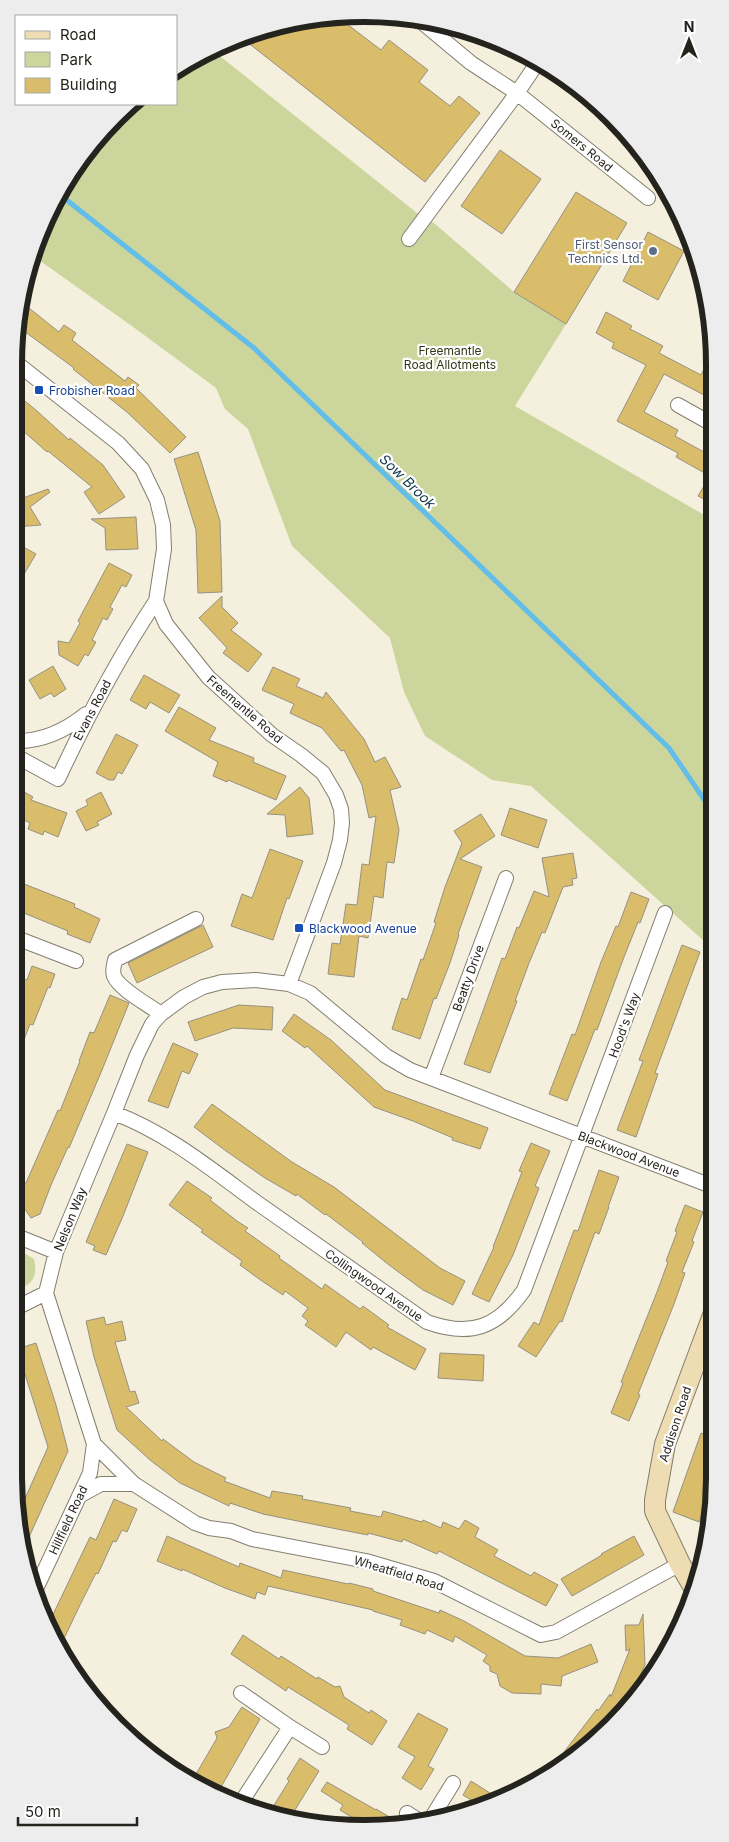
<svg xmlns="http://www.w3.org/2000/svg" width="729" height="1842" viewBox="0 0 729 1842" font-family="Inter,sans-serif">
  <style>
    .green { fill: #cbd59c }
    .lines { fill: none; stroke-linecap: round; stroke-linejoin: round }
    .stream { stroke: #63bde9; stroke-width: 5 }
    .building { fill: #d9bd6b; stroke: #969181 }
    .street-casing { stroke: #837e6f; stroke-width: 16 }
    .secondary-casing { stroke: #837e6f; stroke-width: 22 }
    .street { stroke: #fff; stroke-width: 14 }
    .secondary { stroke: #eedcb2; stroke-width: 20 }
    .service-dot { fill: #5c6f8a; stroke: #fff; stroke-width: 2 }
    .transit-dot { fill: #1a4fb4; stroke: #fff; stroke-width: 2 }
    .labels { text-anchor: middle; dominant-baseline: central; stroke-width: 4.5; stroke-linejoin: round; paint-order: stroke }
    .street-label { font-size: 12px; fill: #25231d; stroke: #fff }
    .service-label { font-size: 12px; fill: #4e5e75; stroke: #fff; text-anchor: end }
    .park-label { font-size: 12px; fill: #333714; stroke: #fff }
    .transit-label { font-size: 12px; fill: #164399; stroke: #fff; text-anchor: start }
    .water-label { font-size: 14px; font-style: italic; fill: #0c3547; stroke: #fff }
    .rim { fill: none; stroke: #25231d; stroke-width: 6 }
  </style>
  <rect width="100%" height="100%" fill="#f5efde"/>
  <path class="green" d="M211,49L417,213L435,224L514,292L566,324L515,406L713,520L714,950L531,786L492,780L425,736L404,692L390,638L292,546L248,429L225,409L216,388L136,329L32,255L61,189L101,133L132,104H176V71Z
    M14,1247L34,1259C38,1279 32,1284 14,1291Z"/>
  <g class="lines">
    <path class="stream" d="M59,194L254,348L669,748L714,814"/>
  </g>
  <path class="building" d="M341,15H354L347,24L381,50L389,40L428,70L419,82L450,106L459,96L480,113L425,182L242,38L273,26Z
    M500,150L541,179L502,234L461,206Z
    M576,192L627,223L566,324L514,292Z
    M648,232L684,251L658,300L623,281Z
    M24,304L59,332L64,325L76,333L72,340L125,381L128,377L139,385L136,388L186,437L170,453L128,413L73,369L74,368L20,328Z
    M606,312L632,326L630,329L663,346L659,353L701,375L712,353V395L705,391L704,395L664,374L644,412L678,430L675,436L713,457V504L698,496L710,476L676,457L678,453L617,421L646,365L612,348L614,343L596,333Z
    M14,392L37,411L69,440L70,438L103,465L125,497L99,514L84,492L92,487L48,451L47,452L22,430L21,431L14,426Z
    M198,452L220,521L222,592L198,593L196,530L174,459Z
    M14,482L23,498L48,489L50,492L30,507L41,525L14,527Z
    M136,517L138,549L106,550L105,528L91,519Z
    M14,542L36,554L14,591Z
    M109,563L132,575L126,587L122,585L110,607L113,609L107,620L103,618L92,640L96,642L88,656L85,654L78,666L59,655L58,641L69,643L80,623L78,621Z
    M222,596V607L238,623L231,630L262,654L248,672L223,653L227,648L199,618Z
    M53,666L66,689L54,697L51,693L40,699L29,680Z
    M273,667L300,679L296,686L323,698L326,692L364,739L375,762L385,757L401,787L390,790L399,830L394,863L387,862L383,898L374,896L368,938L359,936L354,977L328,974L332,943L340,944L346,904L357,905L362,864L369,865L376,816L369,818L362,785L344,750L341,751L322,728L290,713L294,704L262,690Z
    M144,675L180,695L169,713L150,702L146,709L130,700Z
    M179,707L216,728L209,740L254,758L253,762L286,776L276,800L228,780L227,782L213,776L218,762L165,731Z
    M116,734L138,745L122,774L118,772L114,780H109L96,773Z
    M300,787L309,798L313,834L287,837L285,815L267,814Z
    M19,789L33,797L31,800L67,813L58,837L44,831L43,835L28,829L30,823L14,815V791L17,793Z
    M101,792L112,814L97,822L99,825L86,831L76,811L88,805L86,800Z
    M510,808L547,820L538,848L501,835Z
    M481,814L495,836L460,859L482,867L458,934L459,935L450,963L436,999L434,998L420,1039L392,1029L402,998L407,1000L421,959L423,960L436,923L434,922L445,887L462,843L454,831Z
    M270,849L303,861L289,899L287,898L273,940L231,926L242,894L252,898Z
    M573,853L577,878L572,879L573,885L563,887L545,933L542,932L529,963L515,1001H517L490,1073L464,1064L502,958L505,959L517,927L519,928L534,891L549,897L542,858Z
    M14,880L75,904L74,907L100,919L90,943L67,934L68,931L14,909Z
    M631,892L649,899L640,923L638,922L624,957L597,1030L595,1029L567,1101L549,1094L572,1034L575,1035L601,962L616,926L618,927Z
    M203,925L213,947L137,983L128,963Z
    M682,945L700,952L655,1073L658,1074L636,1137L617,1130L643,1061L639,1060Z
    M32,966L55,974L50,988L48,987L33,1025L30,1024L15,1063H14V1011L24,979L27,980Z
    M110,995L129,1003L102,1070L69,1148L68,1147L51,1185L40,1214L31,1218L24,1208L14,1204V1194L19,1181L26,1183L58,1110L60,1111L80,1061H79L90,1032L94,1033Z
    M239,1005L273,1007L272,1030L233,1028L195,1041L188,1022Z
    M294,1014L331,1040L385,1090L488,1128L480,1149L452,1140L453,1138L413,1121L374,1107L307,1046L305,1048L282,1031Z
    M173,1043L198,1054L189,1074L182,1071L168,1108L148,1101Z
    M212,1104L292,1162L334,1187L440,1268L465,1281L453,1305L423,1290L389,1265L362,1243L363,1242L326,1214L325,1215L297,1194L296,1196L265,1178L226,1151L194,1127Z
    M531,1143L550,1151L535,1186L539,1188L513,1255L489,1302L472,1294L494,1247H493L522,1172L519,1171Z
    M127,1144L148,1152L123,1216L106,1255L93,1250L95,1246L86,1242Z
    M599,1170L619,1177L608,1207H609L599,1234L595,1232L562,1322L560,1321L536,1357L518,1346L534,1322L539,1325L574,1230L578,1231Z
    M187,1181L212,1198L210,1200L237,1221L248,1228L245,1231L280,1256L279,1258L322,1289L325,1284L360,1309L363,1306L389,1325L387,1327L426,1349L415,1370L373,1347L371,1350L346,1332L336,1347L305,1325L308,1321L302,1316L308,1308L285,1291L283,1295L262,1281L240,1265L242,1261L201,1232L203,1230L169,1205Z
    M685,1205L703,1212L692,1241L694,1242L682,1272L685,1273L674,1304L638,1394L640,1395L629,1421L611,1413L623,1383L621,1382L657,1292L668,1262L666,1261L677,1232L675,1231Z
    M104,1317L106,1325L122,1321L126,1340L115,1342L130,1392L135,1391L139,1403L126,1407L162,1441L163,1439L194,1462L226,1478L224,1481L270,1498L272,1491L303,1496L302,1499L351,1508L350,1511L381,1517L383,1511L422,1522L423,1520L441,1528L443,1522L459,1529L465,1520L479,1528L475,1537L498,1550L494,1556L531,1576L534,1572L558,1585L546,1606L439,1551L437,1554L403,1539L402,1542L368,1533V1535L342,1530L263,1514L230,1503L229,1506L180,1483L150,1460L117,1430L94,1357L86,1321Z
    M36,1343L56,1405L68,1451L25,1546L19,1512L48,1447L17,1349Z
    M440,1353L484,1355L483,1381L438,1378Z
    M701,1433L715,1438V1478L699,1522L673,1512Z
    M114,1499L137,1509L127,1532L122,1530L116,1542L113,1541L98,1574L96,1573L80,1605L59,1649L48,1625L90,1537L96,1540Z
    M167,1536L239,1567L240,1563L281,1578L283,1570L348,1584L349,1583L373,1589V1591L439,1613L440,1610L464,1621L525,1656L558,1658L591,1644L598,1662L562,1676L561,1686L541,1684V1694L512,1693L500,1686L497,1674L490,1671V1666L483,1661L487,1655L455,1636L453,1642L427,1630L425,1634L400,1625L402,1620L373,1611V1610L268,1586L265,1595L257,1592L255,1599L225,1588L182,1569V1571L157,1561Z
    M634,1536L644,1555L572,1596L561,1579L602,1555L601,1554Z
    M643,1614L645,1665L628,1702L620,1713L559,1769L554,1765L597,1709L598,1711L610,1694L611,1697L630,1649L626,1651L625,1625H639Z
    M243,1635L279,1659L281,1656L317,1679L318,1677L335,1687L340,1686L344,1697L369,1713L371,1710L387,1721L372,1745L347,1729L349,1725L288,1687L286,1691L231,1654Z
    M242,1707L260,1719L217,1794L192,1781L217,1738L215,1732L229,1727Z
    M418,1713L448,1729L428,1766L434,1769L421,1790L402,1778L415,1757L398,1747Z
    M300,1758L319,1771L290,1818L281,1816L271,1810L289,1781L287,1779Z
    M471,1781L490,1793L481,1806L463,1795Z
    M327,1782L376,1810V1809L400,1823L363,1824L340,1810L343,1805L321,1791Z"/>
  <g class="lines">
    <defs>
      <path id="street" d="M538,62L517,93L648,198
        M409,239L517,93L471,63L417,18
        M14,361L118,443L142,469L157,500L163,525L164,549L156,601L166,624L208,677L272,735L301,755L323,773L336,795L341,809L342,823L340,840L334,863L289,984
        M678,405L712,424
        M14,741C42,742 65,731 86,714
        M14,755L58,779C87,717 118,658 156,601
        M14,937L76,961
        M161,1014C149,1005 119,989 114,976C112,970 114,966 115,960L196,919
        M431,1078L506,878
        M114,1113C167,1133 211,1169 256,1202C313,1242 370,1282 427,1322C471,1338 498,1327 524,1290L665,913
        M14,1235L56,1252
        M46,1293L94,1444L134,1484L195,1523L209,1528L231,1531L252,1539L366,1561L434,1581L541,1635L556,1632L680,1564
        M14,1309L46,1293L56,1252L114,1113L137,1055L152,1024L161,1014L184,997L203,987L222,982L256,980L289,984L310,993L386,1056L410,1070L714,1187
        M79,1496L101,1484H134
        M34,1593L90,1473L94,1444
        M290,1727L322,1747
        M240,1804L290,1727L241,1693
        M407,1813L421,1822
        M429,1822L453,1783"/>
      <path id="secondary" d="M696,1591L680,1564L655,1511V1500L665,1444L715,1310"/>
    </defs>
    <use href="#street" class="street-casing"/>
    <use href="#secondary" class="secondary-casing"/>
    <use href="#street" class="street"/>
    <use href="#secondary" class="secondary"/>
  </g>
  <circle class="service-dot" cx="653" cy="251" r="5"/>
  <g class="transit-dot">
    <rect x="34" y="385" width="10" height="10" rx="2.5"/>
    <rect x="294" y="923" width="10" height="10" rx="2.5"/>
  </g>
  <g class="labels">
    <g class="street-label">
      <text transform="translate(582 145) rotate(39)">Somers Road</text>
      <text transform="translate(245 709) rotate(41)">Freemantle Road</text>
      <text transform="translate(92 710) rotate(-62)">Evans Road</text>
      <text transform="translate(468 978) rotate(-70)">Beatty Drive</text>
      <text transform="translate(624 1025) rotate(-70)">Hood's Way</text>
      <text transform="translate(629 1154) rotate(21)">Blackwood Avenue</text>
      <text transform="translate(70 1219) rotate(-68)">Nelson Way</text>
      <text transform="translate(374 1285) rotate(35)">Collingwood Avenue</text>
      <text transform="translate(675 1424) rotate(-72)">Addison Road</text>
      <text transform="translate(68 1520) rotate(-65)">Hillfield Road</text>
      <text transform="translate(399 1573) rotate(17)">Wheatfield Road</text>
    </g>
    <g class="service-label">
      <text x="643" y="244">First Sensor<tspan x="643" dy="14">Technics Ltd.</tspan></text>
    </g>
    <g class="park-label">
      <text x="450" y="350">Freemantle<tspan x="450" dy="14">Road Allotments</tspan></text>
    </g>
    <g class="transit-label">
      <text x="49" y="390">Frobisher Road</text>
      <text x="309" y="928">Blackwood Avenue</text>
    </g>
    <g class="water-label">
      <text transform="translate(408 481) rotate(44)">Sow Brook</text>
    </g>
  </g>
  <path d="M0 0H729V1842H0ZM364 22H364A342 342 0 0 1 706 364V1478A342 342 0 0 1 364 1820H364A342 342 0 0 1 22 1478V364A342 342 0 0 1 364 22Z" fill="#eeeded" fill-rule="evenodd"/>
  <path class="rim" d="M364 22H364A342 342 0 0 1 706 364V1478A342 342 0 0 1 364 1820H364A342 342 0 0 1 22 1478V364A342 342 0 0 1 364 22Z"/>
  <rect x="15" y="15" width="162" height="90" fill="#ffffff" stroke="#a8a7a5"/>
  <rect x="25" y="31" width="25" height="8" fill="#eedcb2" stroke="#a8a7a5"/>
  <text x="60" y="40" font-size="15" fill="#25231d">Road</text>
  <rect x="25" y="52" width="25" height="15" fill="#cbd59c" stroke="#a8a7a5"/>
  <text x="60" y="65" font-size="15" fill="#25231d">Park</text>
  <rect x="25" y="78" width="25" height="15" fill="#d9bd6b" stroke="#a8a7a5"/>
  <text x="60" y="90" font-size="15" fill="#25231d">Building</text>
  <g transform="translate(689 40)" stroke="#ffffff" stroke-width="4" paint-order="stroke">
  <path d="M0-4L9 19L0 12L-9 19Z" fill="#25231d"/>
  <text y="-8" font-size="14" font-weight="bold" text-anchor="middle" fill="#25231d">N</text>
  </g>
  <path d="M18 1817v8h119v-8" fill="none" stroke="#25231d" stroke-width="2.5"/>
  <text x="25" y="1817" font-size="15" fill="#25231d" stroke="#ffffff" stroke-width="4" paint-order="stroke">50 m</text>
</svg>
